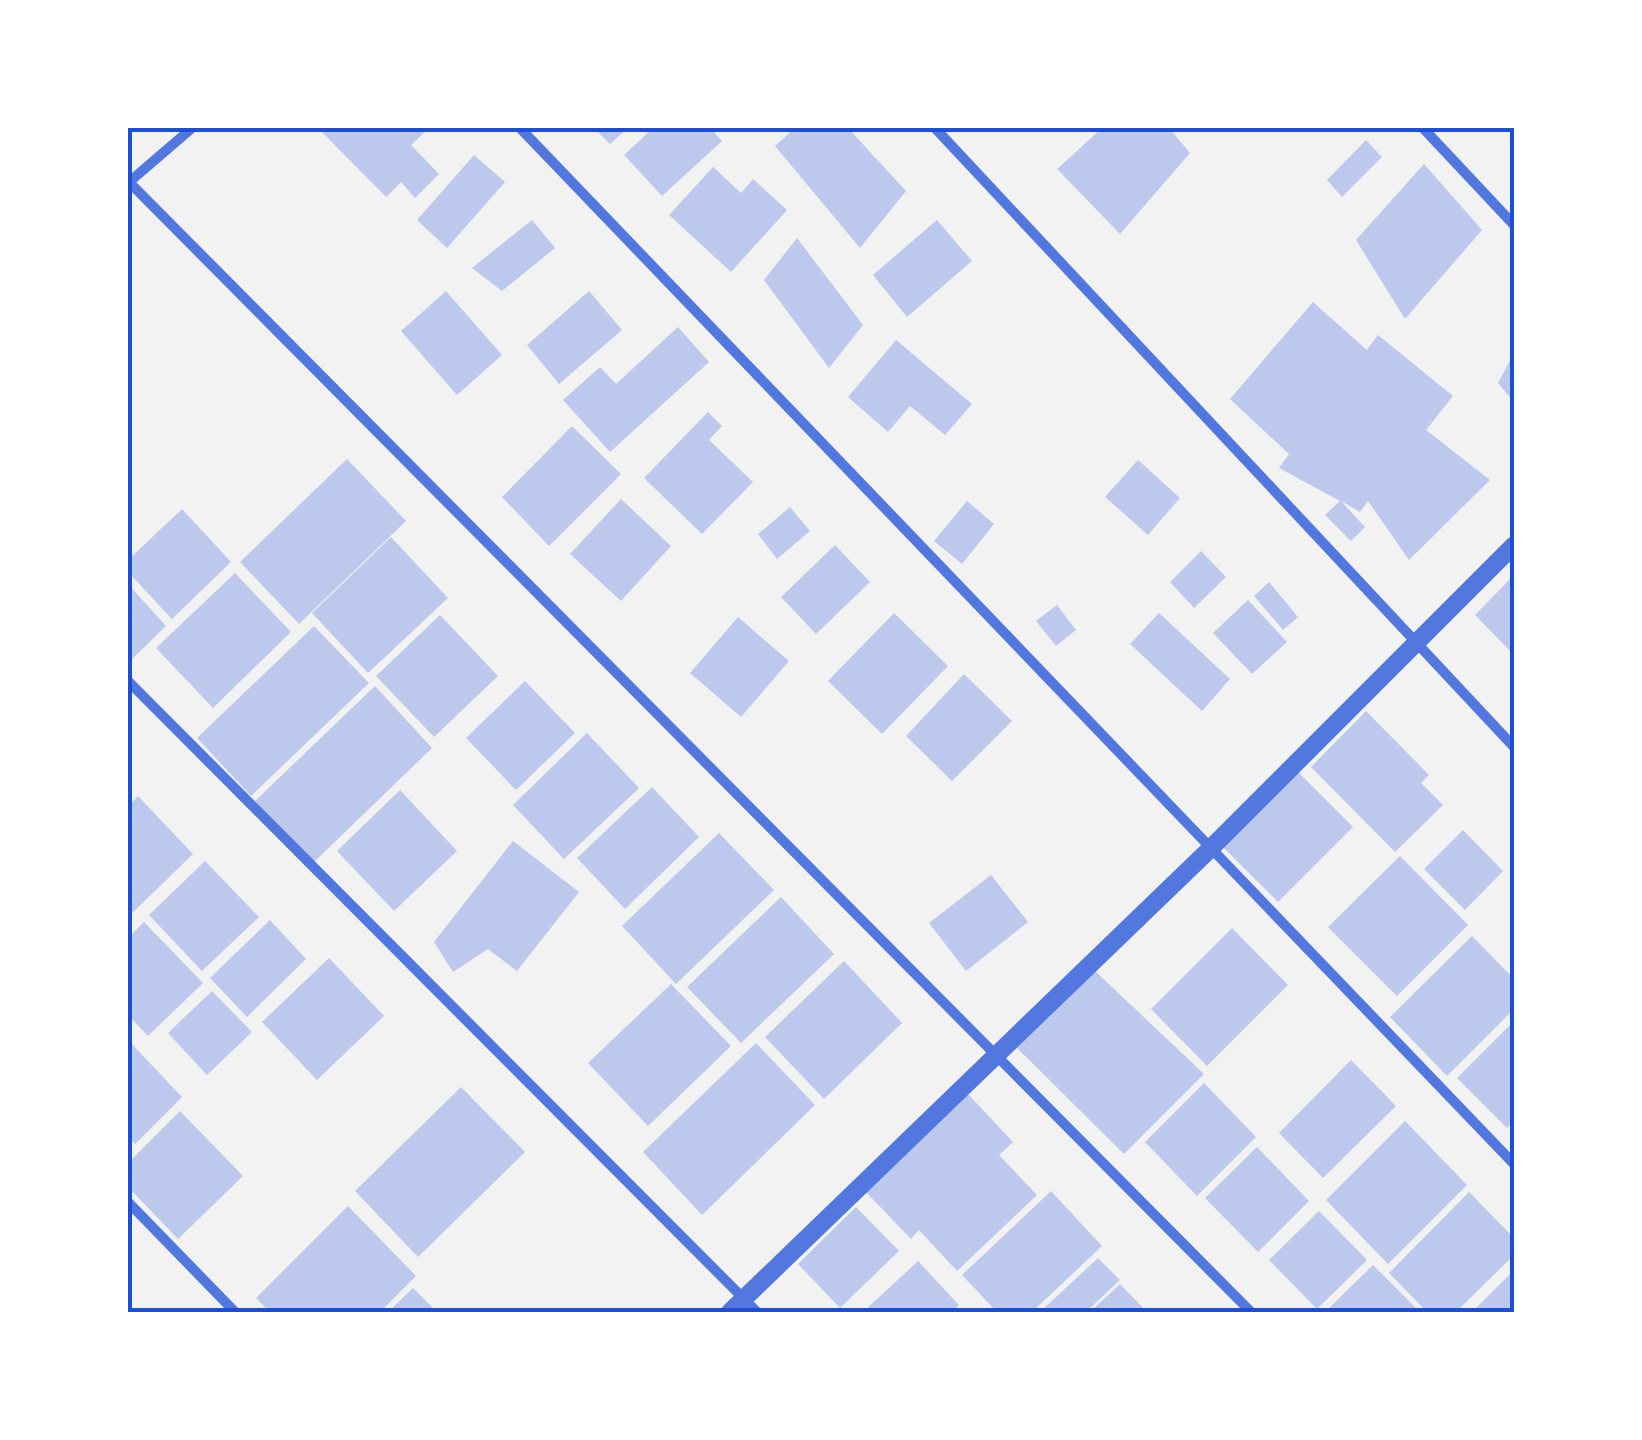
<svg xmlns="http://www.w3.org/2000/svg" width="1642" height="1440" viewBox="0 0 1642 1440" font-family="Raleway,sans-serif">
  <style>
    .building { fill: #bdc9ec }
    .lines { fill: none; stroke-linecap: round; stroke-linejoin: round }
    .minor { stroke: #5277de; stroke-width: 10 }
    .tertiary { stroke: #5277de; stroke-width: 18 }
    .neatline { fill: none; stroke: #1d4ed8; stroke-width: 4 }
  </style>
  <rect width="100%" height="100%" fill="#f2f2f2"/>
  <path class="building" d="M318,128H429L411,145L439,174L415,198L401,182L386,197Z
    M594,128H628L610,144Z
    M653,128H710L722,141L662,196L624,155Z
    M795,128H848L906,191L860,248L775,146Z
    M1102,128H1169L1190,153L1120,234L1057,169Z
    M1366,140L1382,157L1342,197L1327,180Z
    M474,155L505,182L447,248L417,220Z
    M1424,164L1482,230L1405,319L1356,240Z
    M713,167L741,193L753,179L787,210L731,272L669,215Z
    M532,220L555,248L502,291L472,268Z
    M937,220L972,261L907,317L873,275Z
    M797,238L863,325L829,368L764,280Z
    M446,291L502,355L457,395L401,331Z
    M589,291L622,330L559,384L527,345Z
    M1313,302L1367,350L1378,335L1453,396L1426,430L1490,480L1409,560L1368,501L1360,512L1341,501L1365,527L1351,541L1325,515L1340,501L1279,468L1289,454L1230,399Z
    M678,327L709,362L610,452L563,400L600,367L616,384Z
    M896,340L972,404L945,435L910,406L888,432L848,397Z
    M1514,353V402L1498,383Z
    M708,412L722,426L709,440L753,482L702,534L644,478Z
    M572,426L621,474L549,546L502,497Z
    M347,459L406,521L299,624L240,562Z
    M1138,460L1180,498L1148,535L1105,497Z
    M621,499L671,546L621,601L570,554Z
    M967,501L994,524L962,564L934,541Z
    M790,507L810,531L777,559L758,534Z
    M182,509L231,562L172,619L128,572V560Z
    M391,537L448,598L368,673L312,613Z
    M835,545L870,582L816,634L781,597Z
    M1201,551L1226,577L1194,608L1170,582Z
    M235,573L291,632L213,708L156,648Z
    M1514,575V655L1475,615Z
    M1269,582L1298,617L1283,630L1254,596Z
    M128,584L166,626L128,663Z
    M1248,600L1287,642L1252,674L1213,633Z
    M1057,605L1076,630L1056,646L1036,621Z
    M894,613L948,666L882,734L828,681Z
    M1159,613L1230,679L1202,711L1130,644Z
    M440,615L498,676L434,737L376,676Z
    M738,617L789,661L741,717L690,673Z
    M314,626L369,683L251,796L197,738Z
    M964,674L1012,721L952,781L906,736Z
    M525,681L575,733L516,790L466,738Z
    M375,686L432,748L313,863L255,801Z
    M1366,711L1429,775L1421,783L1443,805L1395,852L1311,767Z
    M587,733L639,788L564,859L513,805Z
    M1296,770L1353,827L1278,902L1221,845Z
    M652,787L699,837L625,909L577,858Z
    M400,790L457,851L394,911L337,851Z
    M138,796L193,854L128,917V807Z
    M1463,830L1503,871L1465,910L1424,869Z
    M719,833L774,890L676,984L622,926Z
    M513,841L579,892L517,971L488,949L453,972L434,942Z
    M1400,856L1468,925L1397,996L1328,927Z
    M205,861L259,917L202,971L149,915Z
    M991,875L1028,922L966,971L929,923Z
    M781,897L834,954L741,1043L687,987Z
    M270,920L306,959L247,1017L210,978Z
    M144,922L203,983L148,1036L128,1015V938Z
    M1232,928L1288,985L1207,1066L1151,1009Z
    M1472,936L1514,979V1009L1447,1076L1390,1017Z
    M329,958L384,1016L317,1080L262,1022Z
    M844,961L902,1023L824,1099L765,1037Z
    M1095,971L1204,1074L1124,1154L1017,1048Z
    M671,984L731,1046L648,1126L588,1063Z
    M212,991L252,1032L207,1075L168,1033Z
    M1514,1021V1120L1507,1128L1457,1078Z
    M128,1040L182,1097L135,1144L128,1137Z
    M756,1043L815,1105L702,1215L643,1152Z
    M1351,1060L1396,1106L1323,1178L1279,1133Z
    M1204,1083L1256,1137L1197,1196L1145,1142Z
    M461,1087L525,1152L418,1257L355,1191Z
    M967,1093L1013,1142L999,1155L1037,1195L957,1271L919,1230L911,1239L864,1190Z
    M180,1111L243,1176L178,1239L128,1187V1163Z
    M1405,1121L1467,1185L1388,1264L1326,1200Z
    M1257,1147L1309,1201L1258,1252L1205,1198Z
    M1051,1191L1102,1246L1032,1312H997L962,1275Z
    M1469,1192L1514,1238V1255L1456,1312H1427L1389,1273Z
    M348,1206L416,1276L380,1312H270L256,1298Z
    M856,1207L899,1251L840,1308L798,1264Z
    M1319,1211L1367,1260L1317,1309L1269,1260Z
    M1098,1258L1120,1280L1086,1312H1040Z
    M918,1261L959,1305L952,1312H863Z
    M1373,1265L1420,1312H1325Z
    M1514,1270V1312H1472Z
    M1120,1284L1147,1312H1090Z
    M413,1288L437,1312H388Z"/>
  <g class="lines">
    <path class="minor" d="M520,128L1514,1164
      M935,128L1514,747
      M1423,128L1514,225
      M129,182L1251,1312
      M128,183L192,128
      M128,681L757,1312
      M128,1202L235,1312"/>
    <path class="tertiary" d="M730,1312L1210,849L1514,545"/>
  </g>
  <rect width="1642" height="1440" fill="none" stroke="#ffffff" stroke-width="260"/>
  <rect x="130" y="130" width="1382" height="1180" class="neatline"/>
</svg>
